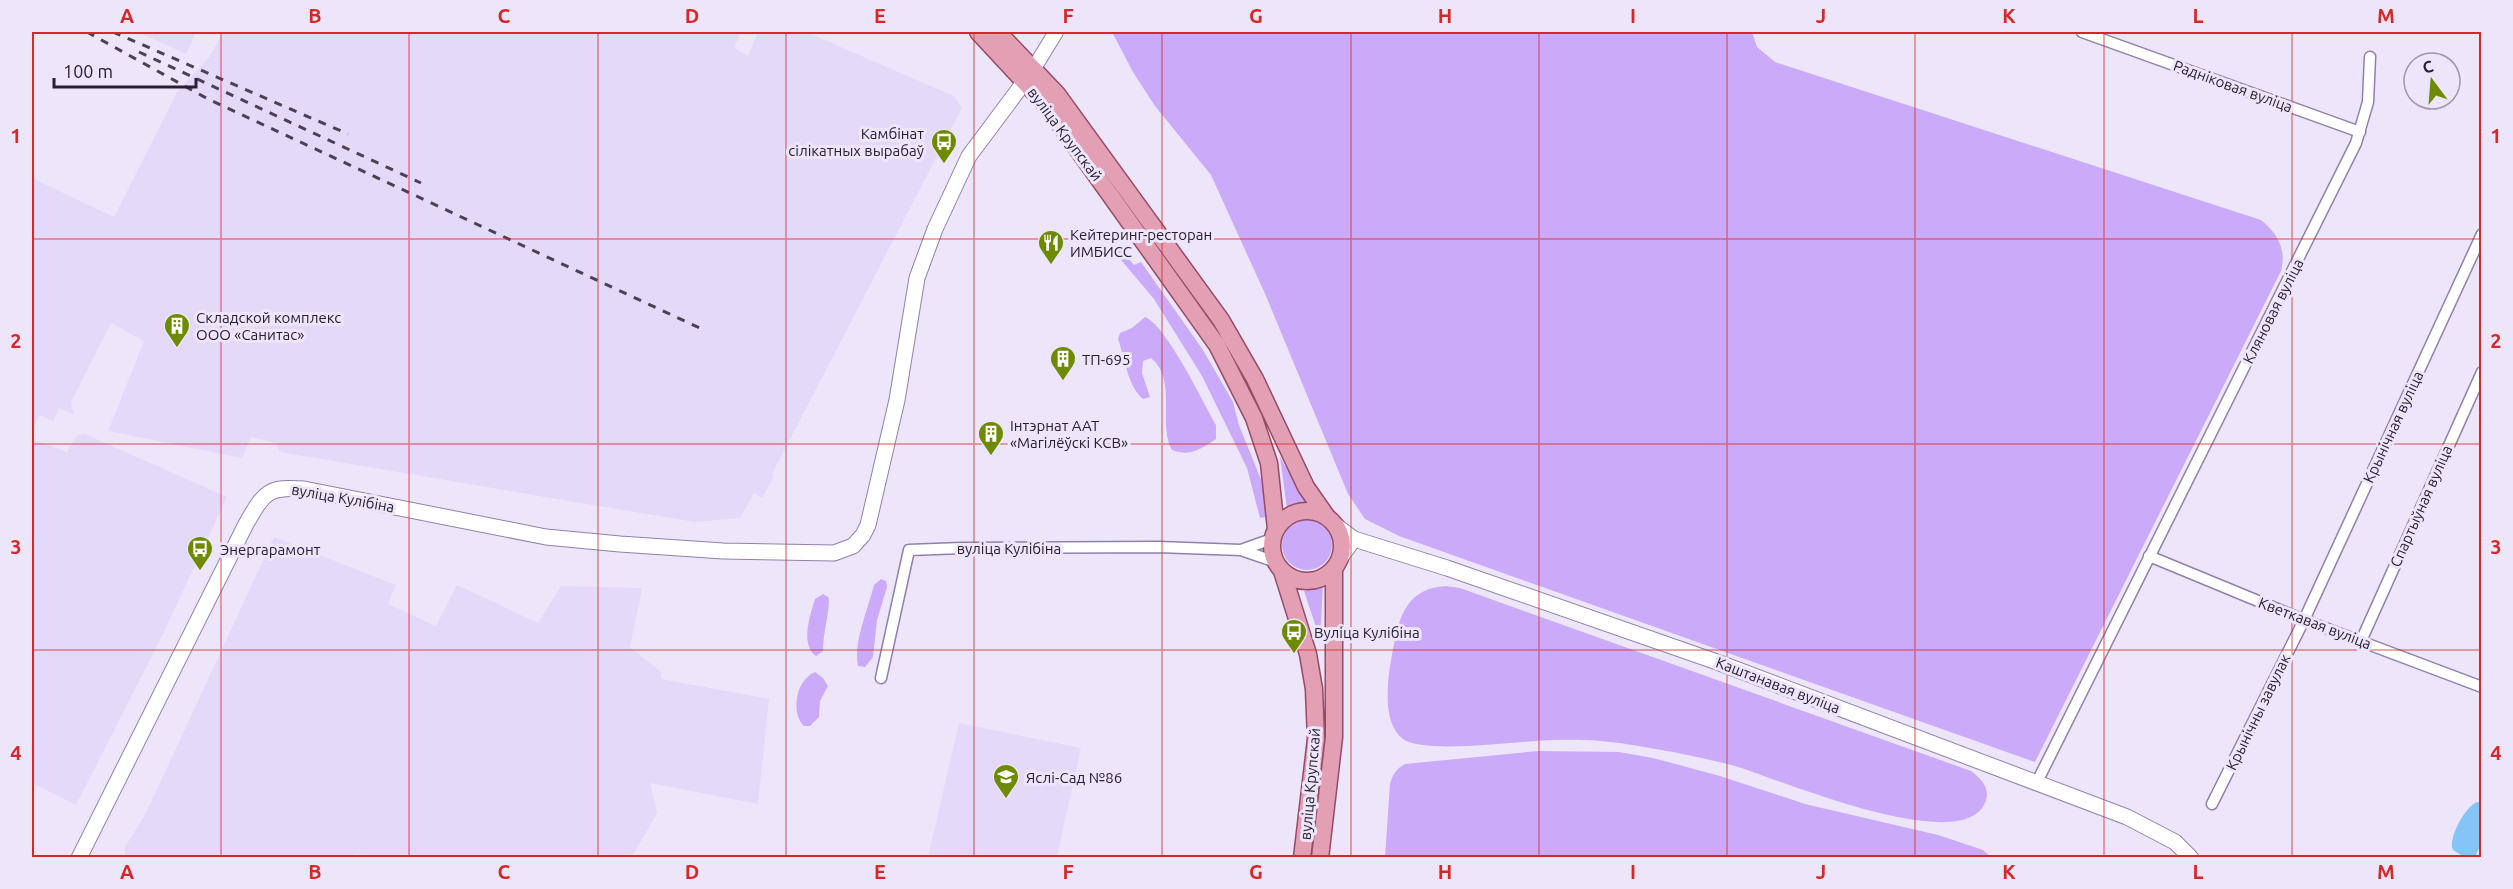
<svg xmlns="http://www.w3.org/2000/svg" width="2513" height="889" viewBox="0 0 2513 889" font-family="Ubuntu,sans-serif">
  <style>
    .built { fill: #e5d9fa }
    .green { fill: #cbabf9 }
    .water { fill: #84c4f6 }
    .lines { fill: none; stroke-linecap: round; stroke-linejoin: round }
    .minor-casing { stroke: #9180ac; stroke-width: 13 }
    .tertiary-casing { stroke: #9180ac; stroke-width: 16 }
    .secondary-casing { stroke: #9180ac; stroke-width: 17 }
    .primary-casing { stroke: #954a66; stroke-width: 19 }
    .minor { stroke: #fff; stroke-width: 10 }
    .tertiary { stroke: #fff; stroke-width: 14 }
    .secondary { stroke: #fff; stroke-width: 15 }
    .primary { stroke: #e3a0b5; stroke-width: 16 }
    .rail { stroke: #494254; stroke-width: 3; stroke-dasharray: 8 8; stroke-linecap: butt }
    .grid { fill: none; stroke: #d62828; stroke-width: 1.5; stroke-opacity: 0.55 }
    .labels { text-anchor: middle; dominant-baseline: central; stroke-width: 6; stroke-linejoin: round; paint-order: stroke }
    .street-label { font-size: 15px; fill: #272031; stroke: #ede6fa }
    .poi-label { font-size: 15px; fill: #272031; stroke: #ede6fa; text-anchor: start }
    .neatline { fill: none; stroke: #d62828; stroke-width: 2 }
    .grid-label { font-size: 20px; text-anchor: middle; font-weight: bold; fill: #d62828 }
  </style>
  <rect width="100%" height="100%" fill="#ede6fa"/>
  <path class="built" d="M138,32H196L186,54Z
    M223,32H741L734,48L748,56L758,32H806L954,96L962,108L772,474L774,476L762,498L754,493L740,518L695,522L574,502L280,452L276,443L251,437L242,458L108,431L144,341L111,323L71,402L74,415L59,408L53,421L39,415L34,427L32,426V178L114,217L177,92L210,56Z
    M85,434L227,497L162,636L76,805L32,783V439L67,452L77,435Z
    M274,537L396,585L388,604L436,626L457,585L538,623L561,586L642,588L630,647L661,672V679L769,699L758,804L650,783L657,813L632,857H356L362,845L355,857H125V847L146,813Z
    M959,723L1081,748L1057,857H928Z"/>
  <path class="green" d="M1112,32H1752L1757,47L1775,62L2261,220C2277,233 2287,249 2281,271L2035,762L1399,536L1365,519L1348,494L1266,296L1211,175L1155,106L1133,72Z
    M1116,244L1134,265L1141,262L1203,350L1233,402L1239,425L1264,487L1268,511L1266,517L1260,518L1247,468L1202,376L1154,299L1111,248Z
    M1145,317C1166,325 1203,402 1216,425V439C1201,449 1190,457 1172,450C1157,424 1178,380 1151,358L1143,361L1142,373L1150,397L1143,399C1127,385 1125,358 1118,339L1120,333L1132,328Z
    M1280,457L1307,503L1287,509Z
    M1282 545a25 25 0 1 1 50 0a25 25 0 1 1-50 0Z
    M881,579L886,581L887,587L877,620L873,657L865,667L858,666C853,643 868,609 874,585Z
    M1323,586L1320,639L1304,591Z
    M1446,586L1460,588L1971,771C1980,778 1990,787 1986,800C1968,861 1776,778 1735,766C1697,756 1659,749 1620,743C1599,740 1577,739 1556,740C1524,740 1425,755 1403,739C1379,721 1389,670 1394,644C1400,612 1410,588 1446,586Z
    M823,594L829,598C829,616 823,632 823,651L816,656C800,645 810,615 815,599Z
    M815,672L823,678L828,686L820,701L819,717L810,726H804C790,712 796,680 815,672Z
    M1538,751L1619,752L1653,758L1720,776L1805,804L1938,835L1983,850L1991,857H1385L1390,784C1393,774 1396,769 1405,764Z"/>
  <path class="water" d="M2478,802L2481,803V844L2475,857H2464L2453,850C2447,840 2466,804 2478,802Z"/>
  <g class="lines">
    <defs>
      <path id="minor" d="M2082,32L2360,132
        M1241,550L1272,539
        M2149,556L2304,620L2482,687
        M2361,641L2482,372
        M881,678L909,550L962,548L1158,547L1241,550L1276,562
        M2037,782L2356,143L2368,102L2370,57
        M2212,804L2304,620L2482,234"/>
      <path id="tertiary" d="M1034,68L1056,32"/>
      <path id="secondary" d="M1335,525L1354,539L1447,568L1717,662L2127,817L2175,842L2191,858
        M1340,558L1354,539
        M79,858L246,524C264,493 267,486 304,489L546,537L620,544L723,551L834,553L853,546L863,535L868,525L897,400L917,278L935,229L969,156L1025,81"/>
      <path id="primary" d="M978,32L1046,105L1217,345L1254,418L1269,463L1276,529
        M998,32L1057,94L1221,320L1255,379L1306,487L1327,517
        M1272 546a35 35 0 1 1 70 0a35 35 0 1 1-70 0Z
        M1282,571L1308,654L1314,689L1316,739L1302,858
        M1320,858L1334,737V568"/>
    </defs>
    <use href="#minor" class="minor-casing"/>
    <use href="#tertiary" class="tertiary-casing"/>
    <use href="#secondary" class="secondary-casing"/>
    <use href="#primary" class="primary-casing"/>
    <use href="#minor" class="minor"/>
    <use href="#tertiary" class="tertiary"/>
    <use href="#secondary" class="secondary"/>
    <use href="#primary" class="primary"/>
    <path class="rail" d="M87,32L208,99L704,330
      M113,32L348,134
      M139,52L421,183"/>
  </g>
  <path class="grid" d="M221,32V858M409,32V858M598,32V858M786,32V858M974,32V858M1162,32V858M1351,32V858M1539,32V858M1727,32V858M1915,32V858M2104,32V858M2292,32V858M32,239H2482M32,444H2482M32,650H2482"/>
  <defs>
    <symbol id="bus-pin" viewBox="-11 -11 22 30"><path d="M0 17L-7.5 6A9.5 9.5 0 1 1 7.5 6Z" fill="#6e8a01" stroke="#ede6fa"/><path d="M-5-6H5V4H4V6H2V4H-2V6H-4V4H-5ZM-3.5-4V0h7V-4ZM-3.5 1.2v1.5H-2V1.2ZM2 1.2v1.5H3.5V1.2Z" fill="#fff"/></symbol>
    <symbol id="restaurant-pin" viewBox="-11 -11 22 30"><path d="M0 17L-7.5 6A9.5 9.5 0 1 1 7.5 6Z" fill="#6e8a01" stroke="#ede6fa"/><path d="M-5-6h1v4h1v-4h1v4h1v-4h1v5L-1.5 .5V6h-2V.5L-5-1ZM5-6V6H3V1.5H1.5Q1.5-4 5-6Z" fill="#fff"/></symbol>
    <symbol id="building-pin" viewBox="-11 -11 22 30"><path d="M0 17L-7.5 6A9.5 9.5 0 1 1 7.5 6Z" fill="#6e8a01" stroke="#ede6fa"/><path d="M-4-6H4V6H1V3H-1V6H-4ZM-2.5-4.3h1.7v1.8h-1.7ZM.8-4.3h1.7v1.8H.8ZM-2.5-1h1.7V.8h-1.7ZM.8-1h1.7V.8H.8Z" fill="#fff"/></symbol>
    <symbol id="school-pin" viewBox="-11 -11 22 30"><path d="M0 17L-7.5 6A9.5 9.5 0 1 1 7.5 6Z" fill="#6e8a01" stroke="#ede6fa"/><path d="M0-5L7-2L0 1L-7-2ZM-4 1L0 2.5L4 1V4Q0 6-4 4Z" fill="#fff"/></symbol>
  </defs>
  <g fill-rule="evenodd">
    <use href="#bus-pin" x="929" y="127" width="30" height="40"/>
    <use href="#restaurant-pin" x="1036" y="228" width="30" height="40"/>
    <use href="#building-pin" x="162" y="311" width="30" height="40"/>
    <use href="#building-pin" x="1048" y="344" width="30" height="40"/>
    <use href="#building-pin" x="976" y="419" width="30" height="40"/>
    <use href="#bus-pin" x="185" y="534" width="30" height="40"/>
    <use href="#bus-pin" x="1279" y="617" width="30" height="40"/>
    <use href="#school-pin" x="991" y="762" width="30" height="40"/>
  </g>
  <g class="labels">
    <g class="street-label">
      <text transform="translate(2233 86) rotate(20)">Радніковая вуліца</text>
      <text transform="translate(1065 134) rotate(53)">вуліца Крупскай</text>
      <text transform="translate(2273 311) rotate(-63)">Кляновая вуліца</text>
      <text transform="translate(2393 427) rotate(-65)">Крынічная вуліца</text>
      <text transform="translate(343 498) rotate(10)">вуліца Кулібіна</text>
      <text transform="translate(2421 506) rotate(-66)">Спартыўная вуліца</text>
      <text x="1009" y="548">вуліца Кулібіна</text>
      <text transform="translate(2315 623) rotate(21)">Кветкавая вуліца</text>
      <text transform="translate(1778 685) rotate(21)">Каштанавая вуліца</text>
      <text transform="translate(2258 712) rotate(-64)">Крынічны завулак</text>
      <text transform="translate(1310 784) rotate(-85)">вуліца Крупскай</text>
    </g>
    <g class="poi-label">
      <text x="924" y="133" text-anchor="end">Камбінат<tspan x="924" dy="17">сілікатных вырабаў</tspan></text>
      <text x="1070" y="234">Кейтеринг-ресторан<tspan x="1070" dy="17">ИМБИСС</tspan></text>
      <text x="196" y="317">Складской комплекс<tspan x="196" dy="17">ООО «Санитас»</tspan></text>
      <text x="1082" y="359">ТП-695</text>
      <text x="1010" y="425">Інтэрнат ААТ<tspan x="1010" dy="17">«Магілёўскі КСВ»</tspan></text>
      <text x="220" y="549">Энергарамонт</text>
      <text x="1314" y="632">Вуліца Кулібіна</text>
      <text x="1026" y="777">Яслі-Сад №86</text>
    </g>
  </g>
  <rect width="2513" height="889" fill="none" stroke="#ede6fa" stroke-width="66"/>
  <g transform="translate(2432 81) rotate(344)"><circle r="28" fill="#ede6fa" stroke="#9e97aa" stroke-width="1.5"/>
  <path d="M0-4.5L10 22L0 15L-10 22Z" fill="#6e8a01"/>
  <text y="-9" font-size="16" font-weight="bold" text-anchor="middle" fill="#272031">С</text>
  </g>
  <path d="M54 78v9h142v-9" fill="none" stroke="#272031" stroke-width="3"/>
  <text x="63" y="78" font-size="18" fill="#272031" stroke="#ede6fa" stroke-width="4.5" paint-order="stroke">100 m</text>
  <rect x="33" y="33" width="2447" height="823" class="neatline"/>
  <g class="grid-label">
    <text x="127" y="23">A</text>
    <text x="315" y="23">B</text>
    <text x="504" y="23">C</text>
    <text x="692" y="23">D</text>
    <text x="880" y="23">E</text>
    <text x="1068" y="23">F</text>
    <text x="1256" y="23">G</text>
    <text x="1445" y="23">H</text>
    <text x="1633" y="23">I</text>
    <text x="1821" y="23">J</text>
    <text x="2009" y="23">K</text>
    <text x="2198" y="23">L</text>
    <text x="2386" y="23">M</text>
    <text x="16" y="143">1</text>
    <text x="2496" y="143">1</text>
    <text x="16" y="348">2</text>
    <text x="2496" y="348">2</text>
    <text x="16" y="554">3</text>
    <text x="2496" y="554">3</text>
    <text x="16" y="760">4</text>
    <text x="2496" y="760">4</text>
    <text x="127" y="879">A</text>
    <text x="315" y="879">B</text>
    <text x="504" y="879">C</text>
    <text x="692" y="879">D</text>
    <text x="880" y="879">E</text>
    <text x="1068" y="879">F</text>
    <text x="1256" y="879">G</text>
    <text x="1445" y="879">H</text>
    <text x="1633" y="879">I</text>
    <text x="1821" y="879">J</text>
    <text x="2009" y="879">K</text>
    <text x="2198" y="879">L</text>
    <text x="2386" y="879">M</text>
  </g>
</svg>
